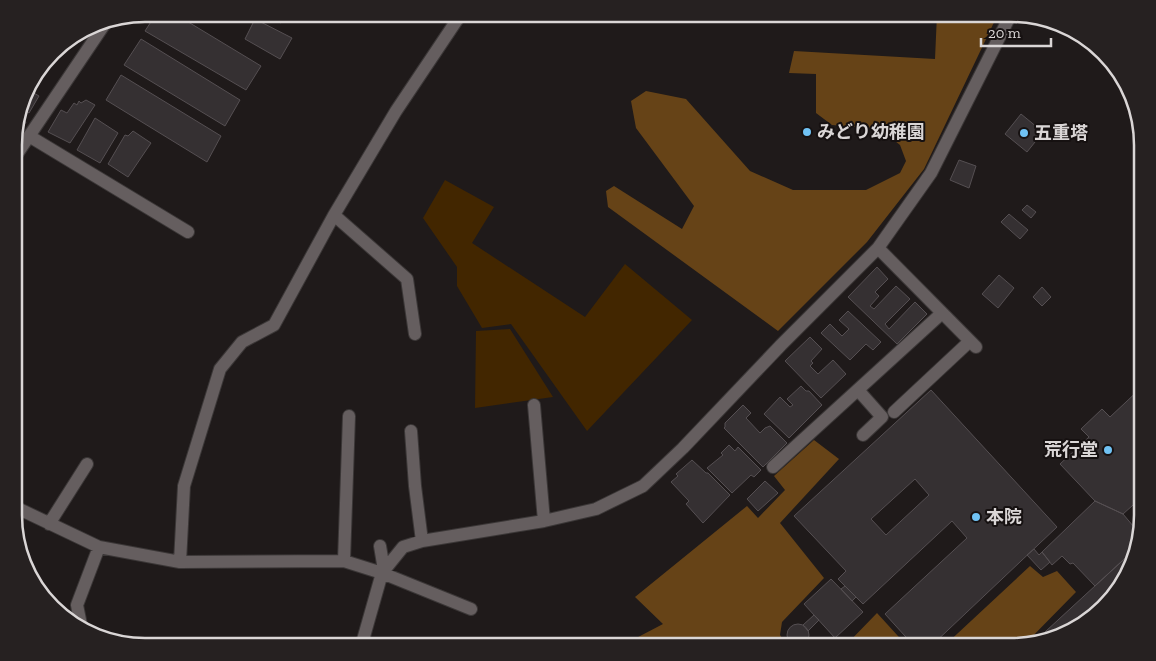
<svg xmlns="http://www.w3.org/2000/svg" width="1156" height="661" viewBox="0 0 1156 661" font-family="'Zilla Slab','Noto Sans JP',serif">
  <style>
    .green { fill: #422600 }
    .forest { fill: #664317 }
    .building { fill: #353032; stroke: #554f52; fill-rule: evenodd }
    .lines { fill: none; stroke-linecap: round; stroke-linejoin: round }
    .minor-casing { stroke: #3b3737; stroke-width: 14 }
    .minor { stroke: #655e5f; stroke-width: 12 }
    .poi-dot { fill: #70c2f4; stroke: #161111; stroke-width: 2 }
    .labels { text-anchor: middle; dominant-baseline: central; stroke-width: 4; stroke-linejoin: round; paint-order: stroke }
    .poi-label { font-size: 18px; font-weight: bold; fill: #dad6d6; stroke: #161111; text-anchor: start }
    .rim { fill: none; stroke: #dad6d6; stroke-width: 2.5 }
  </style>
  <rect width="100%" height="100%" fill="#1f1a1a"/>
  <path class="green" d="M445,180L494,207L472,243L585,317L625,264L692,320L587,431L511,324L482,328L457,286V267L423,218Z
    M510,329L553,397L475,408L476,331Z"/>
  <path class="forest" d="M937,14H998L924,169L867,242L778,331L608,207L606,191L614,186L682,229L694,206L636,128L631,101L646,91L686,99L750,171L793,190H866L900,173L906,161L900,145L880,129L832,125L816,113V74L789,73L794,51L935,59Z
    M814,440L839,459L780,523L824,578L782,622L780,635L788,647H619L663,624L635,597L747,506L758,518L785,490L774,476Z
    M1030,566L1043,577L1057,571L1076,592L1023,646L1019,647H943Z
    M877,613L908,647H844Z"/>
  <path class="building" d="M156,14H175L261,66L246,90L145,31Z
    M264,14H286L281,23Z
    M255,19L292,38L280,59L245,39Z
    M141,39L240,100L225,126L124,65Z
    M121,75L221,136L207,162L106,100Z
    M27,89L39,96L29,113L21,108Z
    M86,100L95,105L70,143L48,132L61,110L67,113L74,103L77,105L79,101L81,103Z
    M1021,114L1043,132L1027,152L1005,134Z
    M18,117L26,122L16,138L15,137V129Z
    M95,118L118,133L100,163L77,150Z
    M133,131L151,143L128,177L108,164L125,135L128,136Z
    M959,160L976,166L969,188L950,180Z
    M1027,205L1036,212L1031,218L1022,210Z
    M1009,214L1028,230L1020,239L1001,222Z
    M877,267L888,279L875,292L879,296L870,306L874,309L896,286L910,299L885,324L889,329L915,302L927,314L897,344L848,297Z
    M999,275L1014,288L998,308L982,294Z
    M1042,287L1051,297L1042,306L1033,297Z
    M848,311L881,342L873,350L866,344L850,360L821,333L830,324L842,336L849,329L839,320Z
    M810,337L822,349L811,361L813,363L810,366L818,374L833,360L846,374L821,398L785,361Z
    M801,386L806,391H809L822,405L789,438L764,414L780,397L790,407L793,405L787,399Z
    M1142,387V497L1123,514L1095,501L1060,464L1089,437L1081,429L1102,409L1110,417Z
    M931,390L1057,527L930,647H915L885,614L967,538L952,521L863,604L838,579L846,571L794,516ZM915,479L929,495L886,535L871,519Z
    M743,405L751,413L746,418L760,433L765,428L770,426L787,443L763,467L724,428L725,427V423Z
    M729,445L735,451L738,447L761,470L754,477L751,475L732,493L707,468L723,455L721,453Z
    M692,460L706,473H708L730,495L703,523L686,504L689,501L671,482L678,476L676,474Z
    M765,481L778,493L758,511L747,499Z
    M1095,501L1123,514L1139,533L1134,550L1095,586L1073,563L1070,564L1062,556L1052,565L1042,552Z
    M1034,549L1039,555L1042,552L1050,562L1041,570L1027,555Z
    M1134,550L1124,582L1077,629L1033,643Z
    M831,579L863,612L835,638L804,604Z
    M845,586L856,597L852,601L841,589Z
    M814,615L819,620L808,631L803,625Z
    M787 635a11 11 0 1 1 22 0a11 11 0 1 1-22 0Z"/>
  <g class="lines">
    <defs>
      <path id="minor" d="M29,136L188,232
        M15,157L106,22
        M334,215L407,279L415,334
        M878,248L976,347
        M858,390L882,417L863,435
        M534,405L544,521
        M894,412L970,341
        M411,431L415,486L422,541
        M773,467L942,313
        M15,507L99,547L180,562L344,561L382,573L471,609
        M49,524L87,464
        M380,546L384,570
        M344,561L349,416
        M180,562L184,486L220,369L242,342L274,325L334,215L396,111L461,14
        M82,630L77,605L99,547
        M361,647L382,573L403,547L422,541L544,521L596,509L643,486L683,448L781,345L878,248L931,173L1011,14"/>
    </defs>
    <use href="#minor" class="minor-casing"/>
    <use href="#minor" class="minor"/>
  </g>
  <g class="poi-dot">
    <circle cx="807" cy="132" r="5"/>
    <circle cx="1024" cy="133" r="5"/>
    <circle cx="1108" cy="450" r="5"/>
    <circle cx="976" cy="517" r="5"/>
  </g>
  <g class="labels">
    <g class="poi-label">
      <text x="817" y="132">みどり幼稚園</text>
      <text x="1034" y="133">五重塔</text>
      <text x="1098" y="450" text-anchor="end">荒行堂</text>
      <text x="986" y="517">本院</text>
    </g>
  </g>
  <path d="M0 0H1156V661H0ZM145 22H1011A123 123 0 0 1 1134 145V515A123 123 0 0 1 1011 638H145A123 123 0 0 1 22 515V145A123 123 0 0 1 145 22Z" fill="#262121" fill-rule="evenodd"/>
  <path class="rim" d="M145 22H1011A123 123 0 0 1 1134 145V515A123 123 0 0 1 1011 638H145A123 123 0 0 1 22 515V145A123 123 0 0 1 145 22Z"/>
  <path d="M981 38v8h70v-8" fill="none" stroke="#dad6d6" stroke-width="2.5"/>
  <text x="988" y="38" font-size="15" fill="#dad6d6" stroke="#161111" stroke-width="4" paint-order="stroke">20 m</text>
</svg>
